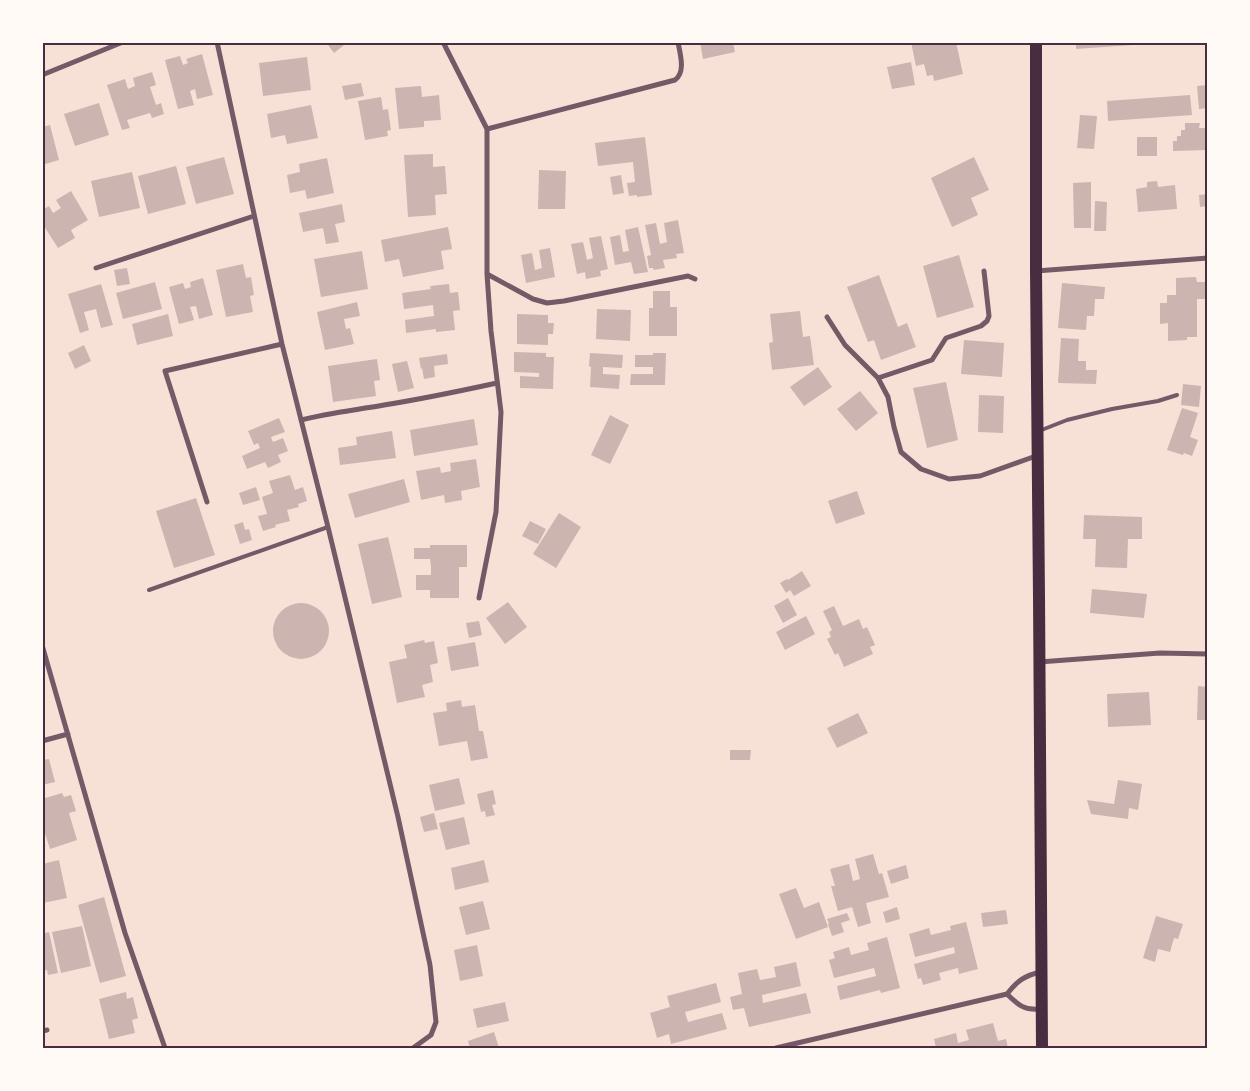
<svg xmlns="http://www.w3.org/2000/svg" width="1250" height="1091" viewBox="0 0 1250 1091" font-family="Montserrat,sans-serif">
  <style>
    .building { fill: #ccb4b1 }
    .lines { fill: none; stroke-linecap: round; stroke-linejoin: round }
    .service { stroke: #755966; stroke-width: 4 }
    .minor { stroke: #755966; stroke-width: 5 }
    .primary { stroke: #4a2c40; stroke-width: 12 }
    .neatline { fill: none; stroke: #4a2c40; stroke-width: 2 }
  </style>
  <rect width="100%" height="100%" fill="#f7e1d7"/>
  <path class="building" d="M326,42H348L334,53Z
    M700,42H733L735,52L703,59Z
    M911,42H956L963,74L934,81L933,75L927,76L924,64L916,66Z
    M1076,42H1147V44L1076,49Z
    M202,54L213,95L197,99L195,89L190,91L194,105L178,109L165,60L180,56L183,65L188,63L186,59Z
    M307,57L311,90L263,96L259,63Z
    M911,62L915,85L892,89L887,67Z
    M152,72L156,85L150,87L156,105L161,103L164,114L152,118L150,113L127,120L130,128L122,130L107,85L125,79L128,89L135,86L133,78Z
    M361,83L364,96L345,100L342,86Z
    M1208,85V108L1199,109L1197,86Z
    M421,86L422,97L439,95L441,120L424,121V127L399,129L395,88Z
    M1190,95L1192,115L1108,121L1107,101Z
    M381,97L383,110L388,109L391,130L387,131L388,136L365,140L358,101Z
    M99,103L109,135L75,146L64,114Z
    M311,105L318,138L287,144L285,135L271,138L267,114Z
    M1080,115L1097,116L1094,149L1077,148Z
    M1185,123H1200L1199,128H1207L1208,150L1173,151V141H1177V136H1181V130H1185Z
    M50,125L59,160L42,165V127Z
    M645,137L652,195L637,197V195L629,196L627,183L635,182L633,162L598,166L595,143Z
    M1137,137H1157V156H1137Z
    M433,154V167L445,166L447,194L435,195L436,215L408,217L404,155Z
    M224,157L234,194L196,204L186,167Z
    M974,157L989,190L971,198L978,215L952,227L931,178Z
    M327,158L334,193L307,199L305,190L290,193L287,175L300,172L299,164Z
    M176,166L186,204L148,214L138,176Z
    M539,170L566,171L565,209H538Z
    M132,172L140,208L99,217L91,181Z
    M621,175L624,193L613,195L610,177Z
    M1157,181L1158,187L1175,185L1177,209L1138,212L1136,189L1147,187V182Z
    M1091,182V228H1074L1073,183Z
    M71,191L88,220L71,230L75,238L58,248L42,223V210L49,206L53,213L61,208L56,200Z
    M1208,194V206L1200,207L1199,195Z
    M1095,201L1107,202L1106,231H1094Z
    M342,204L345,222L335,224L339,242L326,244L323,228L303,232L299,213Z
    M678,220L684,253L676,254L677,258L663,260L665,268L654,270L653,268H649L647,256L651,255L645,225L656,223L660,244L667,242L664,223Z
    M448,227L452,249L441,251L444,269L403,277L399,259L385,262L381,240Z
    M638,227L648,272L634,274L631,262L615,265L610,237L620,235L623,252L629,251L625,230Z
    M601,236L608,269L600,271L601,276L586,279L585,272L577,274L571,244L583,242L587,260L593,258L589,238Z
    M550,248L555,277L526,283L521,255L532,253L535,270L542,268L539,250Z
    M362,251L368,289L321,297L314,259Z
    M959,255L974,307L937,318L923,266Z
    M243,264L246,278L251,277L254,295L250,296L253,312L226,317L216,270Z
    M127,268L130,284L117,286L114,270Z
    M879,275L898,327L907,323L916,347L881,360L874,340L868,342L847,287Z
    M1196,277L1197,282H1208V299H1197V337H1187V340L1168,341V323L1160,324V303H1167V295H1176V278Z
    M203,278L213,315L199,319L196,306L190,307L194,320L179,324L169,287L183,283L185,289L191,287L190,282Z
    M155,282L162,309L123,319L116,293Z
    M1062,283L1105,287L1104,299H1095L1094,316H1087L1086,330L1058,328Z
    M101,284L113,325L101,328L96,309L84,312L89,330L80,333L68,294Z
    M449,284L450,293L458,292L460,310L453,311L455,330L436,332V329L406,333L405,320L434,316L433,305L404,309L402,293L431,289L430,286Z
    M653,291H670V307H677V336H649V308H653Z
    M357,302L360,316L344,319L346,329L350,328L354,344L325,350L317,312Z
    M597,309L631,310L630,341L596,339Z
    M800,311L803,337L810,336L814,365L772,370L769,343L773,342L770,314Z
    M168,314L173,336L137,345L132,324Z
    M517,314L548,315V323H554L553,334H548V345L517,344Z
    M1061,338L1079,339L1078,361H1086V370H1097L1096,384L1058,383Z
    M964,340L1004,343L1002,377L961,374Z
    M84,345L91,361L75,369L68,353Z
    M514,352L546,353V357H554L553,389L520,388V376L539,377V373L514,372Z
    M590,353L623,355L622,368L603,367V374L620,375L619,389L590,387L591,367L589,366Z
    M653,353H666L665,385H630L631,374H653V367H635V355H653Z
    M447,354L448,364L434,366L435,377L424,379L422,368L421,369L419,358Z
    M377,359L380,380L374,381L376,396L333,402L328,366Z
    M407,361L414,388L398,392L392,364Z
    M818,367L832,387L804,406L790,387Z
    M946,382L958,440L927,448L913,388Z
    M1183,384L1201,386L1199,407L1181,405Z
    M860,391L878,413L856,431L837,409Z
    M979,395L1004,396L1003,433L978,432Z
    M1182,408L1198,413L1190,437L1198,440L1192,456L1184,453L1183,455L1167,450Z
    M610,415L629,425L610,464L591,455Z
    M279,418L285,432L271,437L273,442L283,438L288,451L278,455L281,462L268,468L265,462L247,469L242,456L260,448L258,443L254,445L248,431Z
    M474,419L478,445L414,456L410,430Z
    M392,431L396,458L340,465L338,448L357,445L356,437Z
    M476,459L480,487L461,491L462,500L445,503L444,495L421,500L416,471L440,467L441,473L451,471L450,463Z
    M290,475L295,490L303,487L307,501L298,504L299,507L287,510L290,521L275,525L276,527L263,531L258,516L267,514L262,497L273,493L269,481Z
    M404,479L410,502L355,518L348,494Z
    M256,487L260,500L243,505L239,493Z
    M857,491L865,514L836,524L828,501Z
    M196,498L215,555L174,568L156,511Z
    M559,513L581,527L556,568L533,554Z
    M1084,515L1142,517V539H1128L1127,568L1095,567L1096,539H1083Z
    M530,521L546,529L538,544L522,536Z
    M243,522L245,530L249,529L252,540L240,544L234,525Z
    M388,537L402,597L372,604L358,544Z
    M430,545H467V567H459V598H430V590H416V575H431V567L430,559H414V548H430Z
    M802,571L811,586L794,596L790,590L786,593L780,583L787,579L788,580Z
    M1092,589L1147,594L1144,618L1090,613Z
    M788,598L797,615L783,623L774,606Z
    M508,602L527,627L505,644L486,618Z
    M273 631a28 28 0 1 1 56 0a28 28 0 1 1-56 0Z
    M834,606L843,626L859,619L863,629L867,627L875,645L870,647L873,654L844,667L838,653L835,655L827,639L831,637L829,632L832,630L823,611Z
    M806,616L815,634L785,650L776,632Z
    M479,621L482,635L469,638L466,623Z
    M424,640L425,643L434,641L438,663L430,665L433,682L422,685L425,697L397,703L389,662L407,658L404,645Z
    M475,642L479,666L451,671L447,647Z
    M1198,686L1208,687V720H1197Z
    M1149,692L1151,725L1108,727L1107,694Z
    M461,700L462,707L475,705L479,731H483L488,758L471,761L467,741L439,746L433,713L447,711L446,703Z
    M858,713L868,733L837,748L827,728Z
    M730,750H751L750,760H730Z
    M49,759L55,782L42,785V760Z
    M459,778L465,804L435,811L429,785Z
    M1118,780L1142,784L1138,810L1129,808L1128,819L1091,814L1087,800L1114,804Z
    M493,790L496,804L492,805L495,815L486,817L485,811L481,812L477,794Z
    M62,793L64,797L71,795L76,811L69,813L77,840L50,849L42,824V799Z
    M434,813L438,829L424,832L420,817Z
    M464,817L470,844L446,850L439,823Z
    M873,854L879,874L882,873L889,897L866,903L871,923L858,927L852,907L838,911L831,886H835L830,869L849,864L853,881L860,879L855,859Z
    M59,860L67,898L43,903L42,864Z
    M484,860L489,882L455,890L451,868Z
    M906,865L909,878L891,884L887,871Z
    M796,888L804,908L819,902L828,927L796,939L779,894Z
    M104,897L126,976L100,983L78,905Z
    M483,901L490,929L466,935L459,907Z
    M897,907L900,919L886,923L883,912Z
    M1006,910L1008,924L983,927L981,913Z
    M847,913L850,920L841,923L844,932L832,936L828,924L829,923L827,919Z
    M1156,916L1183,924L1178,939L1174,938L1170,952L1158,949L1155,962L1143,958Z
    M966,922L978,969L959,974L958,968L939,973L941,980L923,985L921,978L918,979L914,964L955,953L954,947L915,957L909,934L929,928L931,935L951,930L950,926Z
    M82,926L91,966L61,973L52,932Z
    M49,932L58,973L48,975L47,970L42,971V934Z
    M887,937L900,988L881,993L880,990L840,1000L837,986L876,976L874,968L834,978L829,960L835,958L833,952L849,947L851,955L869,950L867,943Z
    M477,945L483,976L460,981L454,950Z
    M796,962L801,986L762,995L763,1003L806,993L811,1013L749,1027L744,1008L733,1010L730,997L742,994L738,973L757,969L760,980L776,977L774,967Z
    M716,983L721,1002L685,1012L688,1022L722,1013L727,1029L671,1044L669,1034L657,1038L650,1013L670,1007L667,996Z
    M126,992L127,999L133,997L138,1018L132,1020L135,1033L109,1039L99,999Z
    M505,1002L509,1021L477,1028L473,1009Z
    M993,1023L998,1041L1006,1039L1008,1048H936L934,1039L956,1033L958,1043L969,1040L966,1030Z
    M494,1032L499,1048H470L468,1041Z"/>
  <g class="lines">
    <path class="service" d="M1039,431L1067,420L1112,409L1158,401L1177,395
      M149,590L328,527"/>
    <path class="minor" d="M217,42L282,344L328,527L398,817L430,965L436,1022L431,1035L413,1048
      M443,42L487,129V274L491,331L501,412L496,512L479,598
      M42,75L123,42
      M487,129L675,80C686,72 680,54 678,42
      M96,268L254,216
      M1036,271L1208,258
      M487,274L533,299L547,303L564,301L688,276L695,279
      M827,317L845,345L878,378L888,397L894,427L901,452L921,469L949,479L980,476L1036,456
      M878,378L932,360L946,338L981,326L987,321L989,316L984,271
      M301,420C328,413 356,410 384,405C422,399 460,391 497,383
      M207,502L165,371L282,344
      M42,645L125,933L165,1048
      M1039,662L1160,653L1208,654
      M42,741L68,734
      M1007,994C1018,1005 1025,1011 1041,1009
      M42,1031L47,1030
      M776,1048L1007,994C1017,981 1024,976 1040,972"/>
    <path class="primary" d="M1036,42V271L1039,597L1042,1048"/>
  </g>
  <rect width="1250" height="1091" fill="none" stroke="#fffaf5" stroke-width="88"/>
  <rect x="44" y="44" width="1162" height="1003" class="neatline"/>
</svg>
